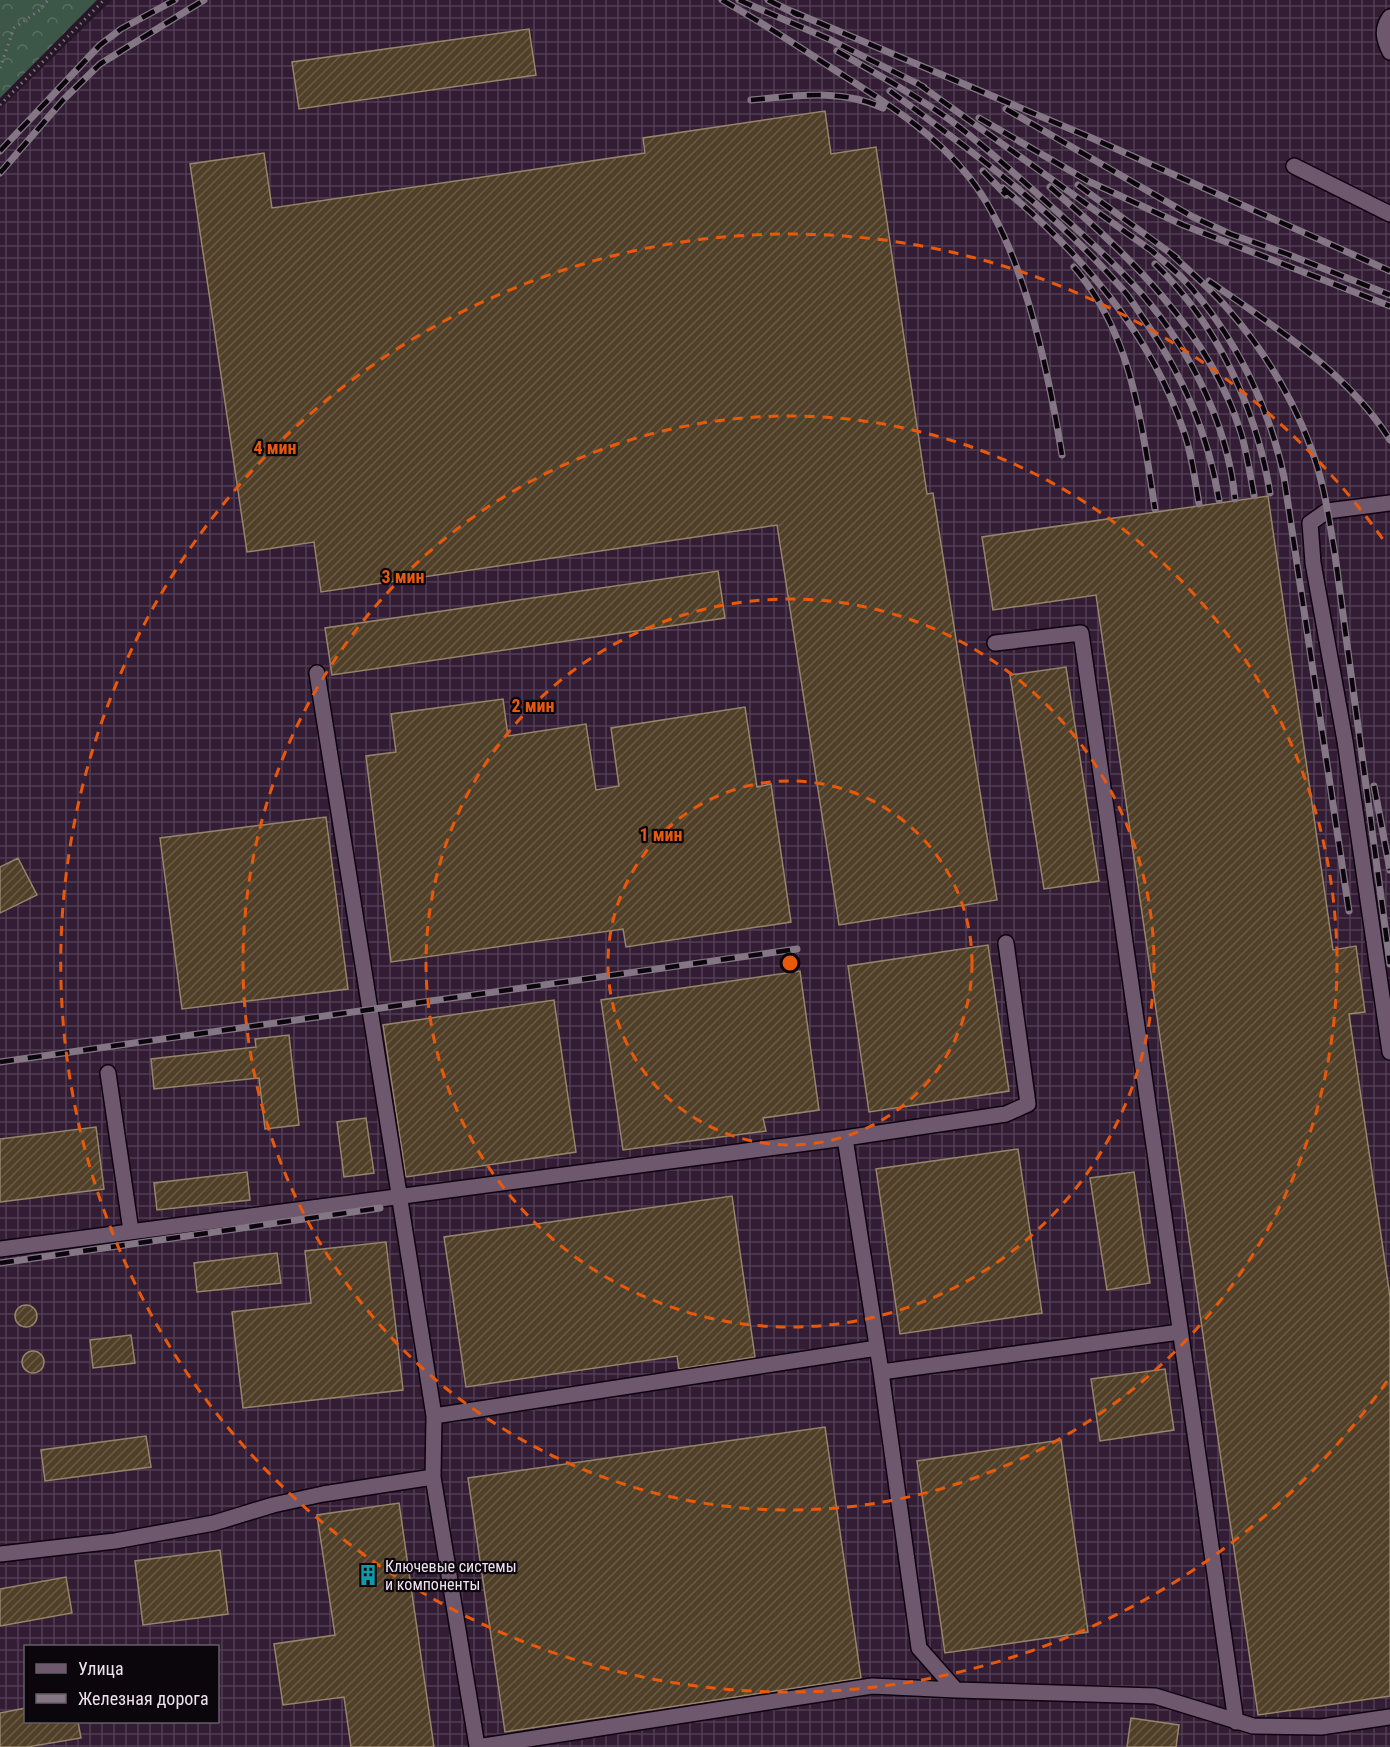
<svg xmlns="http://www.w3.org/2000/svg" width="1390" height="1747" viewBox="0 0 1390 1747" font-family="'Roboto Condensed',sans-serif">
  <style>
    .industrial { fill: url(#industrial-grid); fill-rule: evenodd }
    .forest { fill: url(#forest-crowns) }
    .building { fill: url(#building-hatch); stroke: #97846a; stroke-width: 1.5 }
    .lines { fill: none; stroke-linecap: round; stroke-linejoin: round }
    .minor-casing { stroke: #0f0210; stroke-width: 18 }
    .path { stroke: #817282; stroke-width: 3; stroke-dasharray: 1.5 4.5; stroke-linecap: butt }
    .minor { stroke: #6d586e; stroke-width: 15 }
    .rail-casing { stroke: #857686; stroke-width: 7 }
    .rail { stroke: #0b050c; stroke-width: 4.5; stroke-dasharray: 14; stroke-linecap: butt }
    .ring { fill: none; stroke: #e8590c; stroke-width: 3; stroke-dasharray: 10 8 }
    .labels { text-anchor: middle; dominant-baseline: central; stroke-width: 4.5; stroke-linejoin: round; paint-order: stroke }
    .poi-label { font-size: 16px; fill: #eee2ef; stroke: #0b050c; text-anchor: start }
    .centre { fill: #e8590c; stroke: #0b050c; stroke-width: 3 }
    .ring-label { font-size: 18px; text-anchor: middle; font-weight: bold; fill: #e8590c; stroke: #0b050c; stroke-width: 4.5; stroke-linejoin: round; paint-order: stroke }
  </style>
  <defs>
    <pattern id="industrial-grid" width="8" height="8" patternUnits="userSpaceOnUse" patternTransform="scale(1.5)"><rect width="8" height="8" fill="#331d35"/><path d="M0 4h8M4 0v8" fill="none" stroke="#513e53"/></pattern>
    <pattern id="forest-crowns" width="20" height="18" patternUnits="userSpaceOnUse" patternTransform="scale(1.5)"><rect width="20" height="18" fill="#3c5747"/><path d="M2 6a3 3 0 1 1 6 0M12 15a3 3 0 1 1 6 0" fill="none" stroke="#586f62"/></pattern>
    <pattern id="building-hatch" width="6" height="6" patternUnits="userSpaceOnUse" patternTransform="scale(1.5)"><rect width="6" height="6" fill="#514028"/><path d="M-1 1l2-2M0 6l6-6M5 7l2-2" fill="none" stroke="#6a5b48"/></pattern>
  </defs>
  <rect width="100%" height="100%" fill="#271528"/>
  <path class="industrial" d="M112,0H1390V1747H0V109ZM26,1646H218V1722H26Z"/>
  <path class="forest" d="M0,0H97L0,98Z"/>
  <path class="building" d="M529,29L536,75L299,109L292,62Z
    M825,111L831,154L876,147L927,494L933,493L997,900L839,925L777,525L321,592L314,542L247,552L190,164L264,153L272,208L645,153L643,138Z
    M1268,496L1333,950L1356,946L1365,1012L1349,1014L1390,1297V1696L1258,1715L1096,595L993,610L982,537Z
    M718,571L725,618L332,675L325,628Z
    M1066,667L1099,881L1044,889L1010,675Z
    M503,699L508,736L586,724L596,790L619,786L611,728L745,707L757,787L771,784L791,922L626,947L623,929L391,962L366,756L396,752L391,714Z
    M326,817L348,989L182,1009L160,838Z
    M18,858L37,895L0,913V867Z
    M988,945L1009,1091L869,1112L848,966Z
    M800,971L819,1110L763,1118L766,1131L623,1150L601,1000Z
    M554,1000L576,1152L406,1177L383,1025Z
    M289,1035L299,1125L265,1129L259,1078L154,1089L151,1059L256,1047L255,1039Z
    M366,1118L374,1173L344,1177L337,1122Z
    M96,1127L104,1189L0,1202V1139Z
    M1018,1149L1042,1313L900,1334L876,1169Z
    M247,1172L250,1200L157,1210L154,1183Z
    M1134,1172L1150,1283L1107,1290L1090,1178Z
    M732,1196L755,1357L679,1369L677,1356L466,1387L444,1237Z
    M386,1242L403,1390L243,1408L232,1312L311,1303L305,1251Z
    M277,1253L281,1283L197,1292L194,1263Z
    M15 1316a11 11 0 1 1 22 0a11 11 0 1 1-22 0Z
    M131,1335L135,1363L93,1368L90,1340Z
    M22 1362a11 11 0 1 1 22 0a11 11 0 1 1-22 0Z
    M1165,1369L1174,1430L1100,1441L1091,1379Z
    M825,1427L861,1678L505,1732L468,1478Z
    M146,1436L151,1467L45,1481L41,1450Z
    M1061,1440L1088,1632L945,1653L917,1461Z
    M399,1503L434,1747H351L344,1697L283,1705L274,1644L335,1635L317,1515Z
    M220,1550L228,1614L143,1625L135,1561Z
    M66,1577L72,1613L0,1626V1589Z
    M26,1708V1722H78L81,1738L27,1747H0V1713Z
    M1131,1718L1179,1725L1176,1747H1127Z"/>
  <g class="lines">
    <defs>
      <path id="minor" d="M1390,17C1381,29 1384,40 1390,52
        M1294,166L1390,214
        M1390,503L1327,511L1310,523L1313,563L1345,741L1390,1052
        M995,643L1081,633L1236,1722
        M317,673L434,1416L433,1477L477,1746
        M108,1073L131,1231
        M845,1138L881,1372L919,1648L956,1690L1155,1696L1253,1726L1321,1727L1390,1717
        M0,1249L845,1138L1006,1114L1028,1104L1006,943
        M881,1372L1180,1332
        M434,1416L877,1348
        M0,1554L115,1541L214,1523L273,1505L323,1494L433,1477
        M477,1747L872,1686L956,1690"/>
    </defs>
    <use href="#minor" class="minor-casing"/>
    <path class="path" d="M0,68L14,28L41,9L48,0
      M0,105L104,0"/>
    <use href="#minor" class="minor"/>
    <defs>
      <path id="rail" d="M722,0C759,21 795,44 830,67C880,99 932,130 969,177C1023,245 1048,370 1062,455
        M739,0L831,40L924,87
        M768,0L798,15
        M791,11L1094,139L1390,271
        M837,51C875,73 914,94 950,120C987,148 1020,178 1054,209C1080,232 1106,255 1130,281C1185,339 1227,419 1235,499
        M917,83L1152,251C1163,261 1176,271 1186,282C1235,336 1269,406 1284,477L1349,911
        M890,91C973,152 1057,213 1124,291C1132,300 1138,311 1145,321C1183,375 1208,434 1219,500
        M751,100C795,96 841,88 883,108
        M1006,109L1193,217L1230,234L1287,254L1390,295
        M979,118L1088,181L1183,225L1390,306
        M0,151L100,45L121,29L175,0
        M983,171L1006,195
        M0,173L64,99L100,64L204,0
        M1078,185L1177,258
        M1050,187C1128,255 1209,330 1241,433C1247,453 1250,474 1254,495
        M1003,188C1081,254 1151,333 1184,432C1192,455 1195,480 1199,504
        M1171,254C1190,272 1210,288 1227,308C1263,349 1292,396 1311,448C1324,482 1329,519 1335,555L1390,964
        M1155,264C1217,324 1256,407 1270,493
        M1074,267C1133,336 1141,422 1155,509
        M1209,281C1274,327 1347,371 1390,440
        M1374,786L1390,870
        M0,1062L797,949
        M0,1263L380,1208"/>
    </defs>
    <use href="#rail" class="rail-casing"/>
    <use href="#rail" class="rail"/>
  </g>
  <g class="ring">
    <circle cx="790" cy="963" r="182"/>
    <circle cx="790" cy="963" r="364"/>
    <circle cx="790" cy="963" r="547"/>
    <path d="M1387 1381A729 729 0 1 1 1387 545"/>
  </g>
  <defs>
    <symbol id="building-bare" viewBox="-9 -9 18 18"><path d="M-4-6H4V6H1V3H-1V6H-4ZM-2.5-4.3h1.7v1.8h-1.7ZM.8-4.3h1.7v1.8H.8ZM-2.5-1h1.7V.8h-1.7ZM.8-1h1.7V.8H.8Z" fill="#0f9aa8" stroke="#0b050c" stroke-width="2.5" paint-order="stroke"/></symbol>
  </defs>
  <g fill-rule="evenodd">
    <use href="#building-bare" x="353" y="1560" width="30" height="30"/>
  </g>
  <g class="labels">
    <g class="poi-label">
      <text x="385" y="1566">Ключевые системы<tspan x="385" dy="18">и компоненты</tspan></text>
    </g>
  </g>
  <circle cx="790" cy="963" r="9" class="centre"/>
  <g class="ring-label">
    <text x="275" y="454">4 мин</text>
    <text x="403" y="583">3 мин</text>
    <text x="533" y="712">2 мин</text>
    <text x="661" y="841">1 мин</text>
  </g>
  <rect x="24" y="1645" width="195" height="78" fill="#0b050c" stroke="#665d67" stroke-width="1.5"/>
  <rect x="36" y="1664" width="30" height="9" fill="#6d586e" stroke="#665d67" stroke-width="1.5"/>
  <text x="78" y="1675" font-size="18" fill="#eee2ef">Улица</text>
  <rect x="36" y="1694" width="30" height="9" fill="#857686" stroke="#665d67" stroke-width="1.5"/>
  <text x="78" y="1705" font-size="18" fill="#eee2ef">Железная дорога</text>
</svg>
